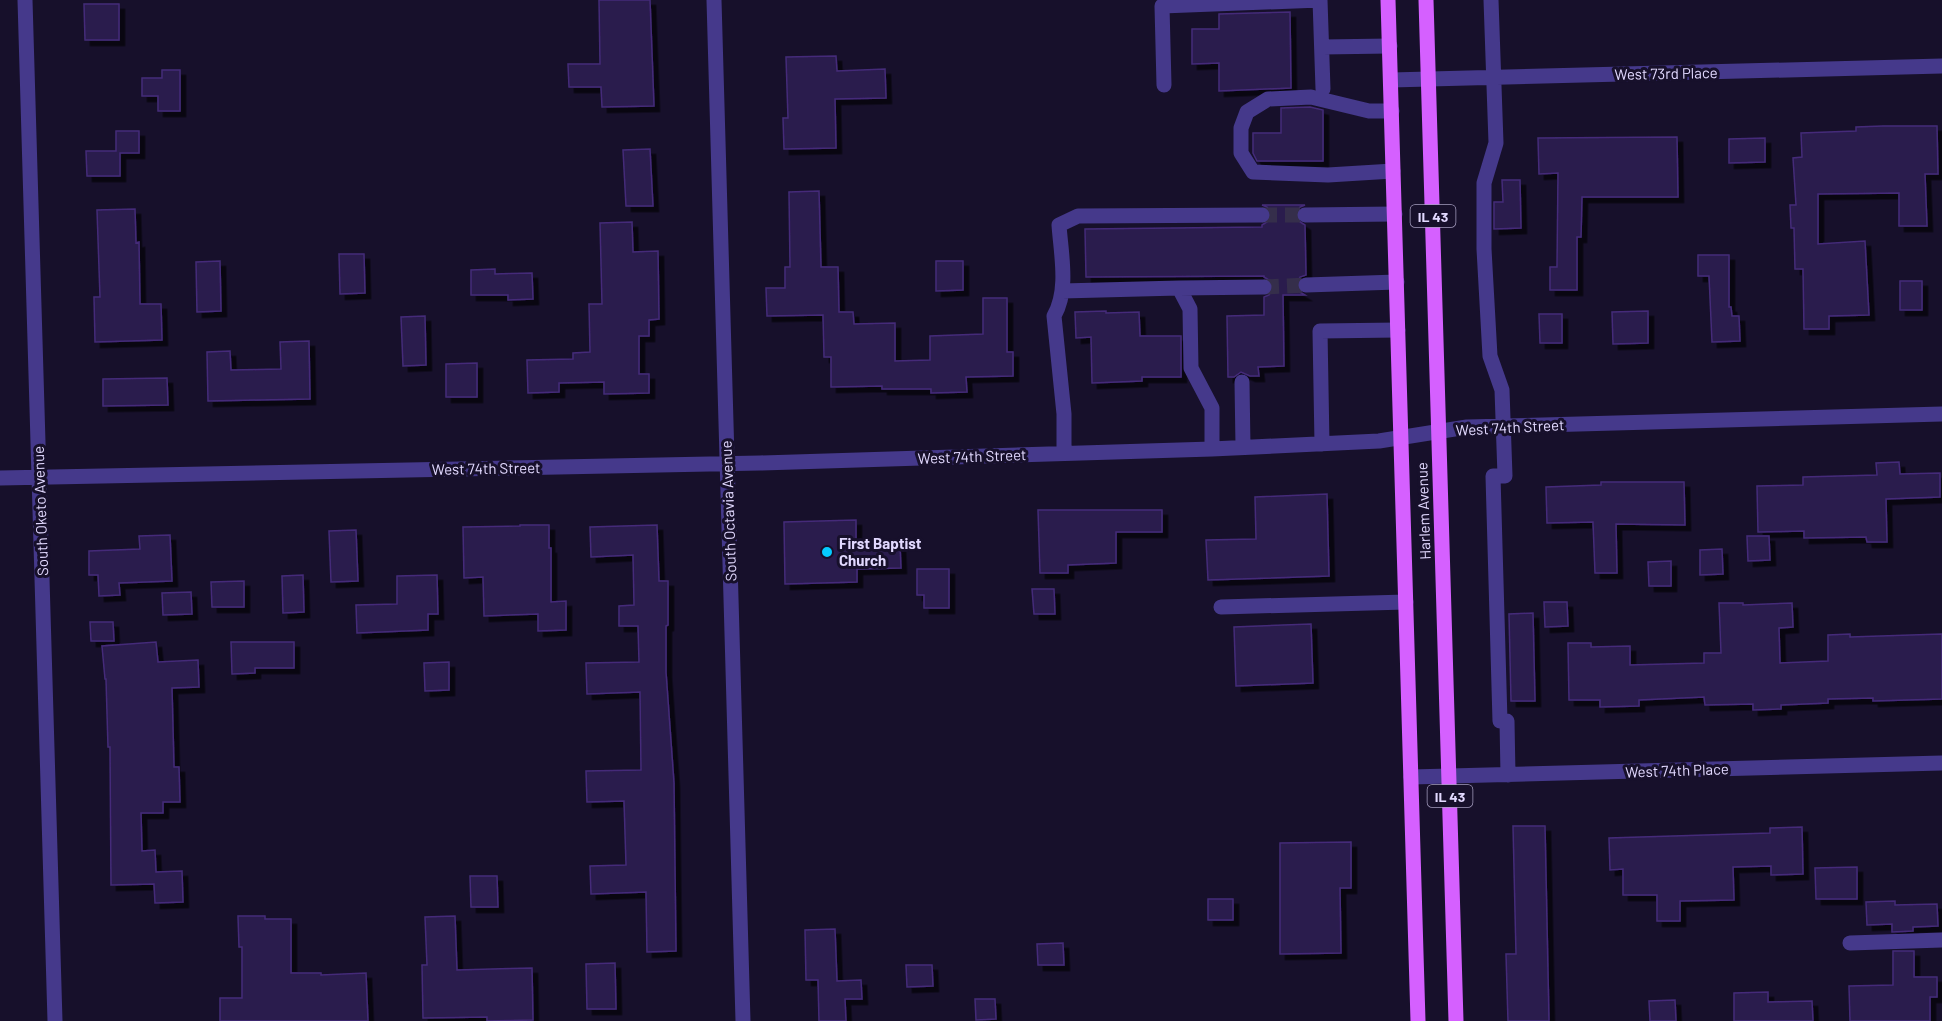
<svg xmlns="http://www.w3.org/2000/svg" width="1942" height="1021" viewBox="0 0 1942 1021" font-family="Barlow,sans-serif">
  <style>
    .building { fill: #2a1b4d; stroke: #442c79; stroke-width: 1.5; filter: url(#shadow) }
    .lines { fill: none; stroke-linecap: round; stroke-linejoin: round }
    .minor-tunnel { stroke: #352e4b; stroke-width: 15; stroke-dasharray: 15 8; stroke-linecap: butt }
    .minor { stroke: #45398b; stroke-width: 15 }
    .major { stroke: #d560ff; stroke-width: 15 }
    .poi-dot { fill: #05cbff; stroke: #17102b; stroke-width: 2 }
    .labels { text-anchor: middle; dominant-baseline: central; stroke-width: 6; stroke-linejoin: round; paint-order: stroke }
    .shield { fill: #17102b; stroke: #a59dbf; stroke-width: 1.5 }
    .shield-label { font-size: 14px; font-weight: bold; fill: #e2d9ff }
    .street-label { font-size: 15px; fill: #e2d9ff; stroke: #17102b }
    .poi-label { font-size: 15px; font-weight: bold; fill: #e2d9ff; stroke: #17102b; text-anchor: start }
  </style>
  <defs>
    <filter id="shadow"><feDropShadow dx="5.5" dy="5.5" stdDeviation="0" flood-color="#0009"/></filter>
  </defs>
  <rect width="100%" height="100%" fill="#17102b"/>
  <path class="building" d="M599,0H650L654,106L602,107L601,87H569L568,64H600Z
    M84,4H119V40H85Z
    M1290,12L1291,88L1219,91V63L1192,64V29H1219V14Z
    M836,56L837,71L885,69L886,98L835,99L836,148L784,149L783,118H788L786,57Z
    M162,70H180V111H158V96H142V78H162Z
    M1310,107L1323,110V161H1257L1253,153V133H1281V108Z
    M1883,126H1937L1938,174H1925L1927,226H1899V193L1818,194V244L1865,241L1869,315L1829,316V329H1804L1803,269H1795L1794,228H1791L1790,205H1796L1793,158L1802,157L1801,133L1856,131V127Z
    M116,131H139V153H120V176H87L86,151H116Z
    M1677,137L1678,197H1582L1581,237H1577V290H1550V267H1557L1558,173L1539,174L1538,138Z
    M1765,138V162L1729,163V139Z
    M650,149L653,206H626L623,150Z
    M1502,180H1520L1521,228L1494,229V202H1503Z
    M819,191L821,267H838L839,312H853L854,324L895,323V361L930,360V336L983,334V298H1007V352H1013V376L966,377L967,392L931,393V389H882V386L831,387V357H824L823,315L767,316L766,288H785V267H790L789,192Z
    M1262,205H1305L1300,207L1295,215L1297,220L1305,225L1306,275L1300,277L1296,285L1298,291L1305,295H1283L1284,366L1258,367L1259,376H1250L1241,372L1234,377H1228L1227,316L1264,315V297L1269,295L1274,287L1272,282L1264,277V276L1086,277L1085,229L1262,227V225L1270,220L1272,214L1267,207Z
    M135,209L136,243L139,242L140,304H161L162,340L95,342L94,297H100L97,210Z
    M632,222L633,252L658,251L659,319L649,320V336H639V374H649V393L604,394V382L559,383V392L528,393L527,360L573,359V353L590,352L589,304H602L600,223Z
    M339,254H364L365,293L340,294Z
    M1698,255H1729V307H1731L1732,316H1739L1740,341L1712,342L1709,276H1698Z
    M220,261L221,311L197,312L196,262Z
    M936,261H963V290L936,291Z
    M495,269V274L532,273L533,299L508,300V295H471V270Z
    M1900,281H1922V310H1900Z
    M1106,311V313L1139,312L1140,336H1181V377H1142V381L1092,383L1091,337L1076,338L1075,312Z
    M1648,311V343L1613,344L1612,312Z
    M1539,314H1562V343H1540Z
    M425,316L426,365L403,366L401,317Z
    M309,341L310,399L208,401L207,352L230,351L231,370L281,369L280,342Z
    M477,363V397H446V364Z
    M167,378L168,405L103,406V379Z
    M1899,462L1900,474L1940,473V497L1886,499L1887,542H1867L1866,537L1804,538V531L1758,532L1757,486L1803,485V477L1877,475L1876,463Z
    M1601,482H1684L1685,525L1616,524L1617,573H1595L1593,522L1547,523L1546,487L1601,485Z
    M1327,494L1329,576L1208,580L1206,540L1256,539L1255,497Z
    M1038,510H1162V532H1116V563L1068,565V573H1040Z
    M856,520V546L900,545L901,568L857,569V582L785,584L784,522Z
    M520,525H549V548H551V602L566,601V630L538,631V614L484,616L483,577L464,578L463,527L520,526Z
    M657,525L659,581H668V625L666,626V672L674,783L676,951L647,952L646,892L591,894L590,866L626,865L624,801L587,802L586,771L641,770L640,692L587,694L586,663L639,662L638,626H619V606L634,605L633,555L591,557L590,527Z
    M356,530L358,581L331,582L329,531Z
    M170,535L172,581L119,583L120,595L99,596L98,575H89V551L140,549L139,536Z
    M1747,536H1769L1770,560L1748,561Z
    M1722,549L1723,574L1700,575V550Z
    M1671,561V586H1649L1648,562Z
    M917,569H949V608H924V595H917Z
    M303,575L304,612L283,613L282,576Z
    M437,575L438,614H428V630L357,633L356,605L397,604V576Z
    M244,581V607H212L211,582Z
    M1032,589H1054L1055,614H1034Z
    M191,592L192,614L163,615L162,593Z
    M1544,602H1567L1568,626L1545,627Z
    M1719,603H1743V605L1792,603L1793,627L1779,628L1780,663L1828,661V635L1850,634V637L1942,634V699L1873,701V698L1828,699V703L1781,705V709L1753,710V704L1705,705L1704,697L1639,700V706L1600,707V700H1569L1568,643H1591V647L1630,646V665L1704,663V653H1721Z
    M1533,613L1535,701H1511L1509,614Z
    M90,622H113L114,641H91Z
    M1311,624L1313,683L1236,686L1234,627Z
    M156,642L158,662L198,660L199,687L172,688L174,767H179L180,802H163V813H141L142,851L155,850L156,872L182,871L183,902L155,903L154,884L111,885L110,747H108L106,679H105L102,646Z
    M231,642H294V668H255V673L232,674Z
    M449,662V690L425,691L424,663Z
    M1513,826H1545L1549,1021H1508L1506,954H1516Z
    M1802,827L1803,874L1771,875V866L1733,867L1734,900L1680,901V921H1657V895H1623V869L1610,870L1609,838L1770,833V828Z
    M1351,842V888H1340L1341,953L1280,954V843Z
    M1857,867V899H1816L1815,868Z
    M470,876H497L498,907H471Z
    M1208,899H1233V920H1208Z
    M1895,901V905L1937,904L1938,926L1913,927V931L1892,932V924L1867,925L1866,902Z
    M238,916H265V919H291V973H321V975L366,973L368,1021H220V998H242V947H239Z
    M455,916L457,970L532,968L533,1020L487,1021V1017L423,1018L422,965H427L425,917Z
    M835,929L837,981L861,980L862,999H845L846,1021H819L818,980H806L805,930Z
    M1063,943L1064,965H1038L1037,944Z
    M1893,951H1914V977H1937V997H1930V1021H1850L1849,986L1893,985Z
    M615,963L616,1009H587L586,964Z
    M906,965H932L933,986L907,987Z
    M1768,992V1002L1812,1001L1813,1021H1734V993Z
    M975,999H995L996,1019L976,1020Z
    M1675,1000L1676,1021H1650L1649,1001Z"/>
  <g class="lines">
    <path class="minor-tunnel" d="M1262,215H1305
      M1264,287L1306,285"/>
    <path class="minor" d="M25,0L55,1021
      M714,0L743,1021
      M1491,0L1496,143L1484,183V249L1490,356L1502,390L1505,476H1493L1500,721H1507L1508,775
      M1322,47L1390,46
      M1391,80L1942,66
      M1164,85L1162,6L1320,0L1323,89
      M1392,111H1369L1311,97L1268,99L1247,112L1241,128V153L1253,172L1328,175L1393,171
      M1305,215L1395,214
      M1306,285L1397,282
      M1179,288L1264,287
      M1062,291L1179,288L1190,309L1191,368L1212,408V449
      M1242,382L1243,447
      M1322,444L1320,331L1398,330
      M1064,453V414L1054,316C1069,290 1061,254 1059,225L1078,216L1262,215
      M0,478L760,463L1212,449L1379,441L1467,427L1942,414
      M1221,607L1406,602
      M1411,777L1942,763
      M1850,943L1942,940"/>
    <path class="major" d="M1388,0L1418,1021
      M1426,0L1456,1021"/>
  </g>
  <circle class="poi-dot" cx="827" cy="552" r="6"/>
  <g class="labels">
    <g class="shield">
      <rect x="1410.5" y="205" width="45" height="22" rx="4.5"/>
      <rect x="1427.5" y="785" width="45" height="22" rx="4.5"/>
    </g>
    <g class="shield-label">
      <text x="1433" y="216">IL 43</text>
      <text x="1450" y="796">IL 43</text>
    </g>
    <g class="street-label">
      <text transform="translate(1666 73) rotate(-1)">West 73rd Place</text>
      <text transform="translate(1510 427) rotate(-3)">West 74th Street</text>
      <text transform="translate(972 456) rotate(-2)">West 74th Street</text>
      <text transform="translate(486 468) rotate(-1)">West 74th Street</text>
      <text transform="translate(40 511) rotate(-92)">South Oketo Avenue</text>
      <text transform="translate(728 511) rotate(-92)">South Octavia Avenue</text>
      <text transform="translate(1423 511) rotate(-92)">Harlem Avenue</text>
      <text transform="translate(1677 770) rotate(-2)">West 74th Place</text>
    </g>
    <g class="poi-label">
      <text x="839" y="543">First Baptist<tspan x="839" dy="17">Church</tspan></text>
    </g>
  </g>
</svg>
